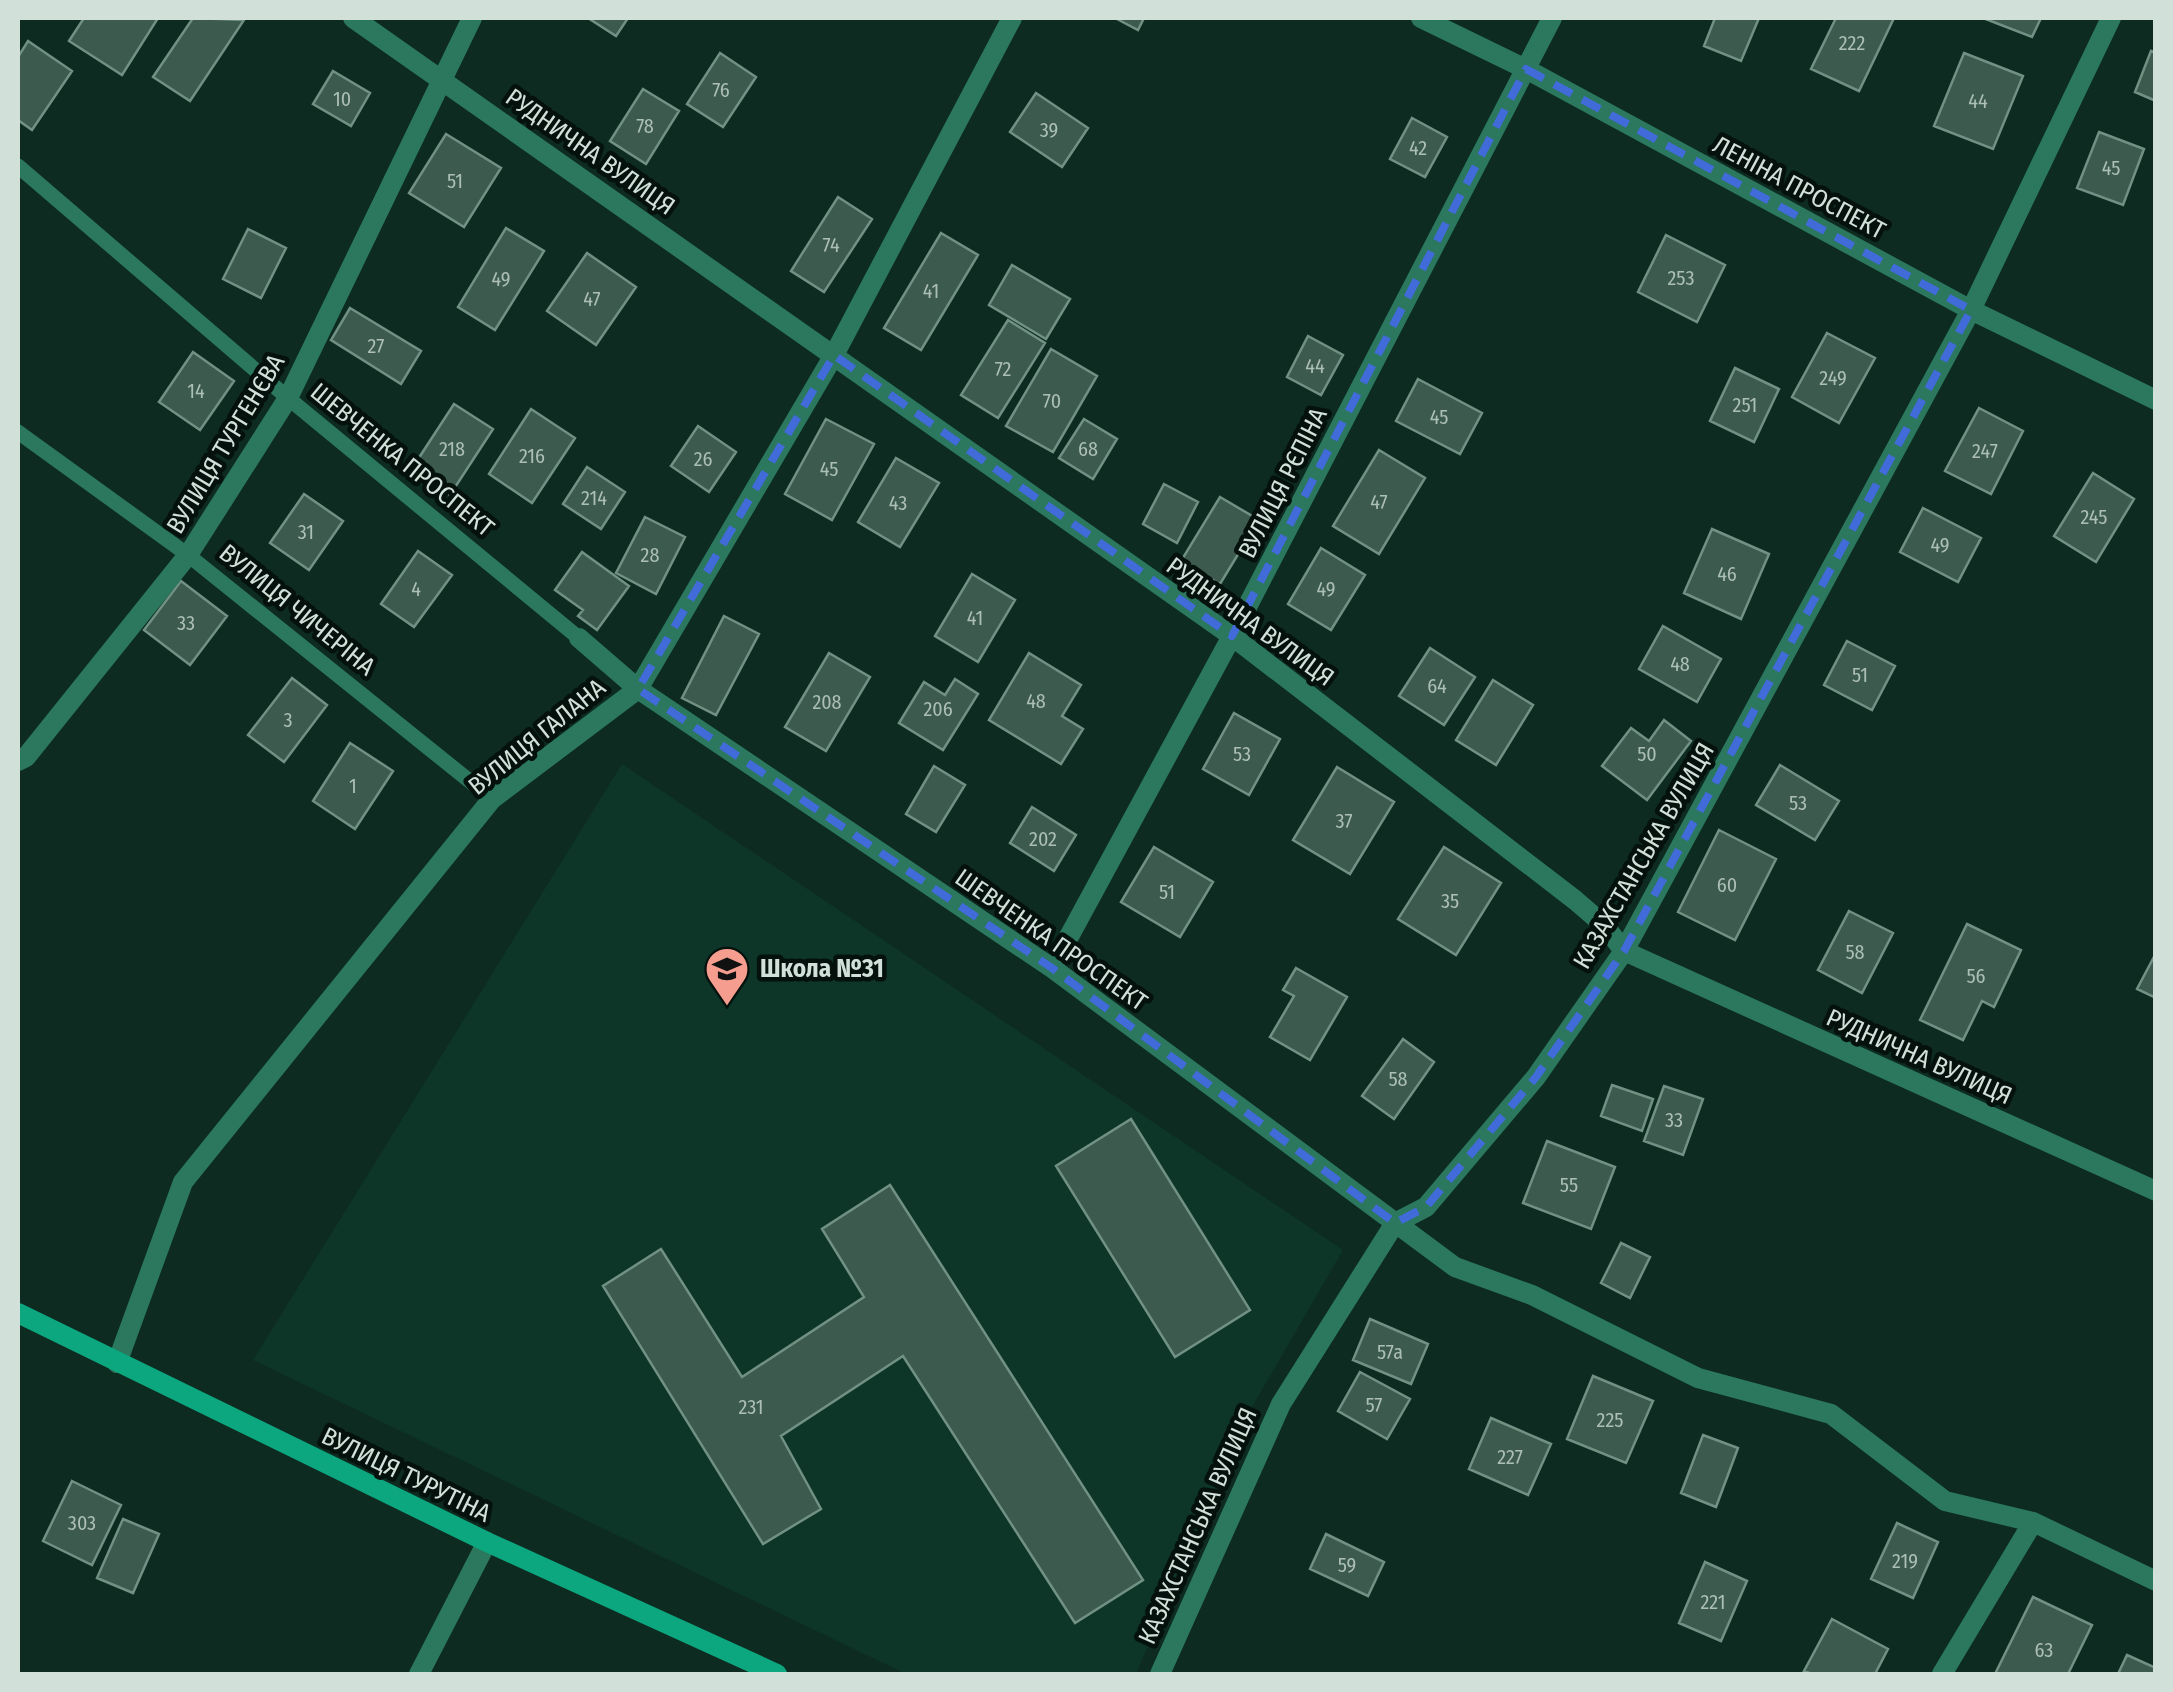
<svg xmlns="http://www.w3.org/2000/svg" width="2173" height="1692" viewBox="0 0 2173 1692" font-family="'Fira Sans Condensed',sans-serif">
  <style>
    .built { fill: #0d3629 }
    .building { fill: #3c5a4e; stroke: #719184; stroke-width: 2.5 }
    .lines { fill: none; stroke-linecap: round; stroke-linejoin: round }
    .lane { stroke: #2b785f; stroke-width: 15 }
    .street { stroke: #2b785f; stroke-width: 20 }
    .secondary { stroke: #0ca67f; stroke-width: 20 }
    .marked { fill: none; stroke: #416bd8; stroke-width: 8; stroke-dasharray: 20 12; stroke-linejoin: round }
    .labels { text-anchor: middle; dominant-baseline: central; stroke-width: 9; stroke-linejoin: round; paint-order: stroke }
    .number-label { font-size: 20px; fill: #acbfb7 }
    .street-label { font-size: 25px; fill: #d1e1da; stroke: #05110c }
    .poi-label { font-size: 25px; font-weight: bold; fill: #d1e1da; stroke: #05110c; text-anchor: start }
  </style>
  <rect width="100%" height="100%" fill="#0d2b21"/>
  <path class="built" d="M622,764L1343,1250L1245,1419L1136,1674H906L253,1360Z"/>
  <path class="building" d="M84,18H158L122,75L69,41Z
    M193,18L244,20L190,101L153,77Z
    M588,18H628L616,36Z
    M1115,18H1144L1138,30Z
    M1715,18H1759L1741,61L1704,46Z
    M1836,18H1894L1859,91L1811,69Z
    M1983,18H2041L2032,37Z
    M28,41L72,71L32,130L18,120V57Z
    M2151,51L2156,53V101L2135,92Z
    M720,53L756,77L723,127L687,104Z
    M1964,53L2023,76L1993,149L1934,126Z
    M333,71L370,93L351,126L313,104Z
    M643,89L679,111L646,164L610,141Z
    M1036,93L1088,128L1062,167L1010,132Z
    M1412,118L1447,137L1425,177L1390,159Z
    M2099,132L2144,149L2123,205L2077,188Z
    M446,134L501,168L464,227L409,193Z
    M838,197L872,219L824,292L791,271Z
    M506,228L544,251L495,330L458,307Z
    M248,229L286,248L261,298L223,279Z
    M941,233L978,255L921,350L884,328Z
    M1666,235L1725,265L1697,322L1638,292Z
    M587,253L636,287L596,345L547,311Z
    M1012,265L1070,299L1046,339L989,305Z
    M350,308L421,351L401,384L331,340Z
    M1008,320L1045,343L998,418L961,395Z
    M1827,333L1875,358L1839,423L1792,397Z
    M1308,336L1343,355L1321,395L1287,377Z
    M1051,349L1097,376L1053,452L1006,426Z
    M193,352L234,381L200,430L159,402Z
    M1735,368L1779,389L1754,442L1710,421Z
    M1418,379L1482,413L1460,454L1396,421Z
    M454,404L493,429L450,495L411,470Z
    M1979,408L2023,431L1991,494L1945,471Z
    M531,409L575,438L532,503L489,474Z
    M826,419L874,444L832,520L785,494Z
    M1084,419L1117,439L1093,479L1059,458Z
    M698,426L736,452L709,492L671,466Z
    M1379,450L1425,478L1379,554L1333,526Z
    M896,458L939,483L900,547L858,522Z
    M587,467L625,492L601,529L563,504Z
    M2093,473L2134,499L2096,562L2054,536Z
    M1164,484L1198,502L1177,543L1143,524Z
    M304,494L343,521L309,570L270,543Z
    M1220,497L1259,520L1220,584L1181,561Z
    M1923,508L1981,538L1958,582L1900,552Z
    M645,517L685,537L656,594L616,573Z
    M1712,529L1769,554L1741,619L1684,593Z
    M1321,548L1365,575L1331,630L1288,604Z
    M418,551L452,575L414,627L381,604Z
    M582,552L629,586L597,630L578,616L583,610L555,590Z
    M972,574L1015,600L978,662L935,636Z
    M181,581L227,616L190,665L144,630Z
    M724,616L759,634L716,715L682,698Z
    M1663,626L1721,659L1697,702L1639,669Z
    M1847,641L1895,666L1872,710L1824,685Z
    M1430,648L1475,677L1444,725L1399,696Z
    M829,653L870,677L826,751L785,727Z
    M1029,653L1081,685L1062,716L1083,729L1061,764L989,720Z
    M292,678L327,705L284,762L248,735Z
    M955,679L978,694L943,750L899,723L924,682L945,695Z
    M1493,680L1533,705L1496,765L1456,740Z
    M1234,713L1280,739L1249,795L1203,769Z
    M1664,720L1691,741L1647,800L1602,766L1631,728L1649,741Z
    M350,743L393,771L355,829L313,801Z
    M1780,765L1839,801L1815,840L1756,805Z
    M934,766L965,785L936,832L906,814Z
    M1337,767L1394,802L1350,874L1293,840Z
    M1032,807L1076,835L1054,871L1010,843Z
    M1719,830L1776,859L1735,940L1678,912Z
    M1154,847L1213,882L1180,937L1121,902Z
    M1444,847L1501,883L1456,955L1398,919Z
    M1849,911L1893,933L1862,993L1818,970Z
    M1967,924L2021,950L1994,1007L1982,1001L1963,1040L1920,1020Z
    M2156,953V998L2137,989Z
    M1296,968L1347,997L1310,1060L1270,1037L1294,996L1283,990Z
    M1403,1039L1434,1062L1394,1119L1362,1096Z
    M1612,1085L1653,1099L1642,1131L1601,1116Z
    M1664,1086L1703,1099L1683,1155L1644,1141Z
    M1131,1119L1250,1310L1175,1357L1056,1166Z
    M1547,1141L1615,1167L1591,1229L1523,1203Z
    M890,1185L1143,1580L1075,1623L903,1356L781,1436L821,1509L763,1544L603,1286L661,1249L742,1377L864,1297L822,1229Z
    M1621,1243L1650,1257L1630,1298L1601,1283Z
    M1370,1319L1428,1344L1411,1384L1353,1360Z
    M1360,1372L1410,1399L1387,1439L1338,1411Z
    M1593,1376L1653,1401L1626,1463L1567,1439Z
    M1491,1418L1551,1444L1528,1495L1469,1469Z
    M1703,1435L1738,1448L1716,1507L1681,1493Z
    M72,1481L121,1505L92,1565L43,1541Z
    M123,1519L159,1534L133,1593L97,1578Z
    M1897,1523L1938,1542L1913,1598L1871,1579Z
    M1326,1534L1384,1562L1368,1596L1310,1569Z
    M1705,1562L1747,1581L1721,1641L1679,1623Z
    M2033,1597L2092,1625L2068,1674H1995Z
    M1832,1619L1888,1649L1875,1674H1812L1804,1671Z
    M2127,1655L2156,1668V1674H2118Z"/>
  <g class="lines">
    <path class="lane" d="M18,166L288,398L579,638
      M18,432L188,555L492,799"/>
    <path class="street" d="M353,18L1232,636L1575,900L1604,925L1624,951L2156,1191
      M1421,18L1526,69L1971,310L2156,400
      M579,638L638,689L1052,968L1455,1267L1532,1295L1698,1378L1831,1414L1945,1501L2033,1522L2156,1581
      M18,761L26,757L188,555L288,398L472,18
      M1052,968L1232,636L1552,18
      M117,1363L183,1182L492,799L638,689L834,355L1012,18
      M419,1674L487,1542
      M1160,1674L1281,1404L1395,1223L1426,1207L1536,1077L1624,951L1971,310L2111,18
      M1942,1674L2033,1522"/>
    <path class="secondary" d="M18,1313L487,1542L777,1674"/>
  </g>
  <path class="marked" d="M1526,69L1971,310L1624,951L1536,1077L1426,1207L1395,1223L1052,968L638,689L834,355L1232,636Z"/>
  <defs>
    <symbol id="school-pin" viewBox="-11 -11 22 30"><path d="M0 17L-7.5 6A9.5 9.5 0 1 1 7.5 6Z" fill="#f59d8e" stroke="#05110c"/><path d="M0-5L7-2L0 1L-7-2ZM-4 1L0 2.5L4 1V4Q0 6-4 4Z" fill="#111"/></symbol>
  </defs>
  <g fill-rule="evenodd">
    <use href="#school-pin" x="702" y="944" width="50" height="68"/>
  </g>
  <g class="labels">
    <g class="number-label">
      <text x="1852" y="43">222</text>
      <text x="721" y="90">76</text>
      <text x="342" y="99">10</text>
      <text x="1978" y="101">44</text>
      <text x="645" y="126">78</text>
      <text x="1049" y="130">39</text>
      <text x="1418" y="148">42</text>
      <text x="2111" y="168">45</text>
      <text x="455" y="181">51</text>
      <text x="831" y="245">74</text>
      <text x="1681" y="278">253</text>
      <text x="501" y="279">49</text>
      <text x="931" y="291">41</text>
      <text x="592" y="299">47</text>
      <text x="376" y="346">27</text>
      <text x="1315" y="366">44</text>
      <text x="1003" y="369">72</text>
      <text x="1833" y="378">249</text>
      <text x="196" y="391">14</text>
      <text x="1052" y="401">70</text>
      <text x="1745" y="405">251</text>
      <text x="1439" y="417">45</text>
      <text x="452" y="449">218</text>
      <text x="1088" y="449">68</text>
      <text x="1985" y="451">247</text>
      <text x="532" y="456">216</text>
      <text x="703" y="459">26</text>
      <text x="829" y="469">45</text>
      <text x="594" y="498">214</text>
      <text x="1379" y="502">47</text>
      <text x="898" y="503">43</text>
      <text x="2094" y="517">245</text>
      <text x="306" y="532">31</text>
      <text x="1940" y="545">49</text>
      <text x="650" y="555">28</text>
      <text x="1727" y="574">46</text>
      <text x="416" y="589">4</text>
      <text x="1326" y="589">49</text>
      <text x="975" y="618">41</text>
      <text x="186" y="623">33</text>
      <text x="1680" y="664">48</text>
      <text x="1860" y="675">51</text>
      <text x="1437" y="686">64</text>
      <text x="1036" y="701">48</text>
      <text x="827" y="702">208</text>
      <text x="938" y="709">206</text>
      <text x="288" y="720">3</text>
      <text x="1242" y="754">53</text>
      <text x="1647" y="754">50</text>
      <text x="353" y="786">1</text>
      <text x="1798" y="803">53</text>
      <text x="1344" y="821">37</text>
      <text x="1043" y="839">202</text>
      <text x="1727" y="885">60</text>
      <text x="1167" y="892">51</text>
      <text x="1450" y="901">35</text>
      <text x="1855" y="952">58</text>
      <text x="1976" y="976">56</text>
      <text x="1398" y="1079">58</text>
      <text x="1674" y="1120">33</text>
      <text x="1569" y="1185">55</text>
      <text x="1390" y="1352">57а</text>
      <text x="1374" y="1405">57</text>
      <text x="751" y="1407">231</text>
      <text x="1610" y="1420">225</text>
      <text x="1510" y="1457">227</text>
      <text x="82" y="1523">303</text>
      <text x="1905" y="1561">219</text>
      <text x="1347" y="1565">59</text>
      <text x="1713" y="1602">221</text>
      <text x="2044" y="1650">63</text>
    </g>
    <g class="street-label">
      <text transform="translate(590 152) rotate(35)">РУДНИЧНА ВУЛИЦЯ</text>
      <text transform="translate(1799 188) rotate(28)">ЛЕНІНА ПРОСПЕКТ</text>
      <text transform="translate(226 444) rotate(-59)">ВУЛИЦЯ ТУРГЕНЄВА</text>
      <text transform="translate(402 460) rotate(39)">ШЕВЧЕНКА ПРОСПЕКТ</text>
      <text transform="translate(1283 483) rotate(-63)">ВУЛИЦЯ РЄПІНА</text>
      <text transform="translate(297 610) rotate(39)">ВУЛИЦЯ ЧИЧЕРІНА</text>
      <text transform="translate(1250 622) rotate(36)">РУДНИЧНА ВУЛИЦЯ</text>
      <text transform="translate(537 737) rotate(-39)">ВУЛИЦЯ ГАЛАНА</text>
      <text transform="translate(1644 856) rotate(-60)">КАЗАХСТАНСЬКА ВУЛИЦЯ</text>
      <text transform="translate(1051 940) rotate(35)">ШЕВЧЕНКА ПРОСПЕКТ</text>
      <text transform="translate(1919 1057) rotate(24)">РУДНИЧНА ВУЛИЦЯ</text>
      <text transform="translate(406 1475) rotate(26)">ВУЛИЦЯ ТУРУТІНА</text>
      <text transform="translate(1198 1526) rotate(-66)">КАЗАХСТАНСЬКА ВУЛИЦЯ</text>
    </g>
    <g class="poi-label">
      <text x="760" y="969">Школа №31</text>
    </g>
  </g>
  <rect width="2173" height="1692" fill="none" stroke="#d1e1da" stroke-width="40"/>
</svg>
